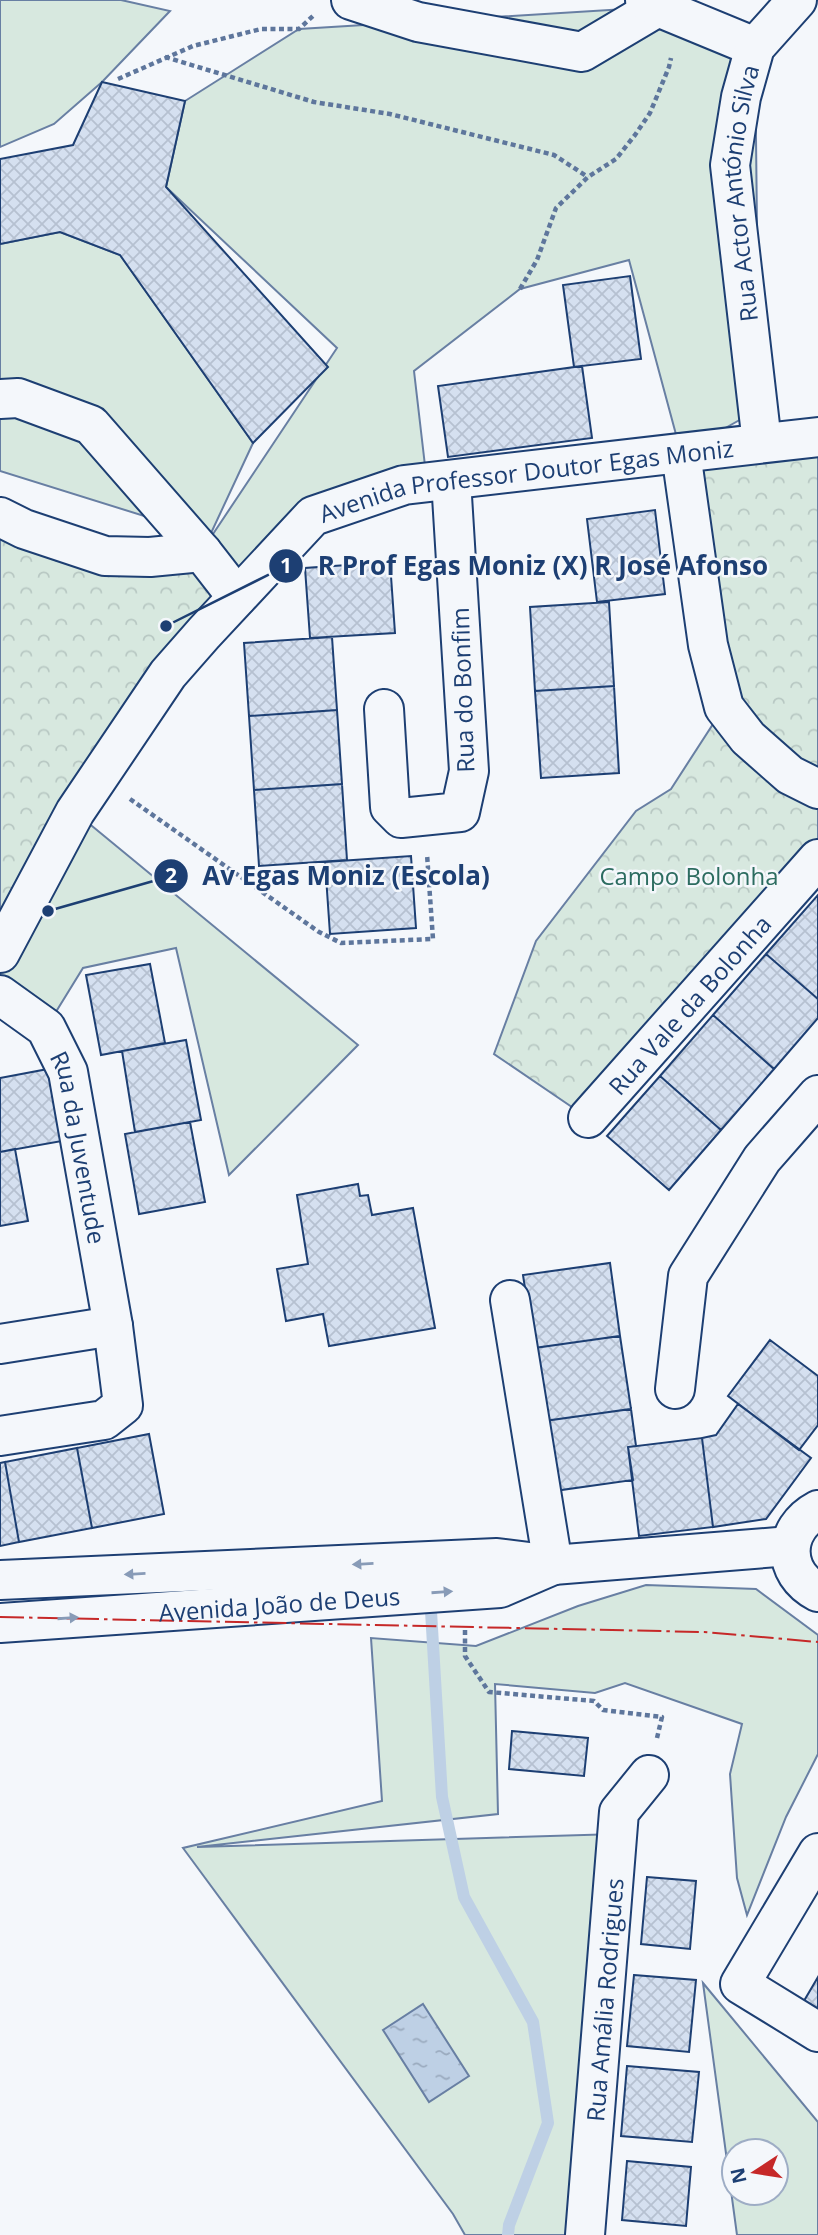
<svg xmlns="http://www.w3.org/2000/svg" width="818" height="2235" viewBox="0 0 818 2235" font-family="'Open Sans',sans-serif">
  <style>
    .grass { fill: #d7e8df; stroke: #687fa3; stroke-width: 2; fill-rule: evenodd }
    .park { fill: url(#park-crowns); stroke: #687fa3; stroke-width: 2 }
    .water { fill: url(#water-ripples); stroke: #687fa3; stroke-width: 2 }
    .lines { fill: none; stroke-linecap: round; stroke-linejoin: round }
    .stream { stroke: #bed0e5; stroke-width: 12 }
    .building { fill: url(#building-cross-hatch); stroke: #1d3f73; stroke-width: 2 }
    .minor-casing { stroke: #1d3f73; stroke-width: 42 }
    .path { stroke: #5e769c; stroke-width: 4.5; stroke-dasharray: 5 3.5; stroke-linecap: butt }
    .minor { stroke: #f4f7fb; stroke-width: 38 }
    .power { stroke: #c62828; stroke-width: 2; stroke-dasharray: 24 5 3.5 5; stroke-linecap: butt }
    .oneway { fill: #889bb7 }
    .labels { text-anchor: middle; dominant-baseline: central; stroke-width: 5; stroke-linejoin: round; paint-order: stroke }
    .street-label { font-size: 24px; fill: #1d3f73; stroke: #f4f7fb }
    .park-label { font-size: 24px; fill: #2c6c60; stroke: #f4f7fb }
    .leader { fill: none; stroke: #1d3f73; stroke-width: 2.5 }
    .callout-dot { fill: #1d3f73; stroke: #f4f7fb; stroke-width: 2.5 }
    .mark-label { font-size: 21px; text-anchor: middle; font-weight: bold; fill: #fff }
    .callout-label { font-size: 26px; text-anchor: middle; font-weight: bold; fill: #1d3f73; stroke: #f4f7fb; stroke-width: 5; stroke-linejoin: round; paint-order: stroke }
  </style>
  <defs>
    <pattern id="park-crowns" width="20" height="18" patternUnits="userSpaceOnUse" patternTransform="scale(1.75)"><rect width="20" height="18" fill="#d7e8df"/><path d="M2 6a3 3 0 1 1 6 0M12 15a3 3 0 1 1 6 0" fill="none" stroke="#b8c8c3"/></pattern>
    <pattern id="water-ripples" width="26" height="14" patternUnits="userSpaceOnUse" patternTransform="scale(1.75)"><rect width="26" height="14" fill="#bed0e5"/><path d="M2 4q2-2 4 0t4 0M15 11q2-2 4 0t4 0" fill="none" stroke="#9aaabe"/></pattern>
    <pattern id="building-cross-hatch" width="8" height="8" patternUnits="userSpaceOnUse" patternTransform="scale(1.75)"><rect width="8" height="8" fill="#d5e0f0"/><path d="M0 0l8 8M0 8l8-8" fill="none" stroke="#b6c1d1"/></pattern>
  </defs>
  <rect width="100%" height="100%" fill="#f4f7fb"/>
  <path class="grass" d="M0,0H121L170,11L102,82L54,124L0,147Z
    M658,7L755,47L759,409L681,453L629,260L520,289L414,371L427,483L313,516L237,597L202,552V534L0,471V244L60,232L120,255L253,443L205,546L337,348L166,187L185,101L299,29Z
    M75,812L358,1045L229,1175L176,948L83,968L46,1028L0,995V953Z
    M646,1585L756,1589L818,1635V1754L786,1817L747,1915L737,1878L730,1774L742,1724L625,1683L595,1693L495,1684L498,1814L197,1847L617,1834L585,2235H465L453,2214L183,1848L382,1801L371,1638L476,1646L578,1606Z
    M703,1983L818,2122V2235H737ZM734,2151H776V2193H734Z"/>
  <path class="park" d="M818,437V847L588,1118L494,1054L536,941L636,811L671,789L724,707L681,453Z
    M0,517L24,529L202,552L237,597L0,953Z"/>
  <path class="water" d="M423,2004L469,2076L429,2102L383,2030Z"/>
  <g class="lines">
    <path class="stream" d="M431,1611L442,1797L464,1897L533,2022L548,2123L509,2225L508,2235"/>
  </g>
  <path class="building" d="M102,82L185,101L166,187L328,367L253,443L120,255L60,232L0,244V159L73,145Z
    M630,276L641,359L574,367L563,285Z
    M582,366L592,438L448,457L438,386Z
    M655,510L665,594L597,602L587,519Z
    M390,562L395,633L310,638L305,568Z
    M609,602L614,686L535,691L530,607Z
    M332,637L337,710L249,716L244,643Z
    M614,686L619,773L541,778L535,691Z
    M337,710L342,784L254,790L249,716Z
    M342,784L347,860L259,866L254,790Z
    M411,856L416,928L330,934L325,862Z
    M818,895V999L766,954Z
    M766,954L818,999V1018L774,1069L713,1015Z
    M150,964L165,1043L101,1055L86,975Z
    M713,1015L774,1069L721,1130L660,1076Z
    M186,1040L201,1120L135,1132L122,1051Z
    M48,1069L62,1141L0,1152V1078Z
    M660,1076L721,1130L669,1190L607,1136Z
    M190,1122L205,1202L139,1214L125,1134Z
    M15,1149L28,1221L0,1226V1152Z
    M358,1184L360,1196L368,1195L372,1215L413,1208L435,1328L329,1346L323,1314L286,1321L277,1269L308,1264L297,1195Z
    M610,1263L620,1336L534,1348L523,1275Z
    M620,1336L631,1409L544,1421L534,1348Z
    M770,1340L818,1376V1425L799,1450L728,1396Z
    M738,1404L811,1458L766,1519L713,1527L702,1438L716,1435Z
    M631,1409L636,1446L628,1447L633,1480L554,1491L544,1421Z
    M149,1434L164,1514L92,1528L77,1448Z
    M702,1438L713,1527L639,1536L628,1447Z
    M77,1448L92,1528L19,1542L5,1462Z
    M5,1462L19,1542L0,1546V1463Z
    M512,1731L588,1738L584,1776L509,1769Z
    M647,1877L696,1881L690,1949L641,1944Z
    M634,1975L696,1980L689,2052L627,2046Z
    M818,1977V2016L801,2006Z
    M627,2066L699,2072L692,2142L621,2136Z
    M627,2161L691,2167L686,2226L622,2220Z"/>
  <g class="lines">
    <defs>
      <g id="minor">
        <path d="M351,0L418,22L582,52L658,7"/>
        <path d="M645,0L658,7L755,47"/>
        <path d="M0,399L18,398L91,425L202,552L237,597"/>
        <path id="s1" d="M762,443L730,165L741,97L755,47L797,0"/>
        <path d="M681,453L708,645L724,707L748,738L790,775L818,789"/>
        <path d="M0,517L24,529L105,556L150,557L202,552"/>
        <path d="M384,709L390,807L401,818L460,812L469,771L451,480"/>
        <path id="s2" d="M0,953L75,812L168,674L204,633L313,516L404,485L818,437"/>
        <path id="s3" d="M0,995L46,1028L68,1072L113,1326L123,1405L104,1420L0,1436"/>
        <path id="s4" d="M588,1118L818,859"/>
        <path d="M510,1300L553,1565"/>
        <path d="M0,1344L113,1326"/>
        <path d="M675,1389L688,1276L762,1159L818,1095"/>
        <path d="M818,1510C782,1529 781,1573 818,1592"/>
        <path d="M0,1580L497,1558L553,1565L790,1546"/>
        <path id="s5" d="M0,1623L500,1588L551,1566"/>
        <path d="M818,1853L740,1984L818,2032"/>
        <path id="s6" d="M585,2235L619,1812L649,1775"/>
      </g>
    </defs>
    <use href="#minor" class="minor-casing"/>
    <path class="path" d="M165,57L314,102L390,114L554,155L588,177
      M118,79L193,46L261,29H299L315,14
      M520,289L537,260L556,208L588,177L616,159L635,135L650,113L669,67L671,58
      M130,799L319,932L341,943L433,939L427,854
      M465,1630V1656L489,1692L594,1701L603,1710L662,1717L657,1738"/>
    <use href="#minor" class="minor"/>
    <path class="power" d="M0,1617L704,1632L818,1642"/>
  </g>
  <defs><path id="oneway-solid" d="M-6-.8H1V-3.2L6.5 0L1 3.2V.8H-6Z" transform="scale(1.75)"/></defs>
  <g class="oneway">
    <use href="#oneway-solid" transform="translate(363 1564) rotate(177)"/>
    <use href="#oneway-solid" transform="translate(135 1574) rotate(177)"/>
    <use href="#oneway-solid" transform="translate(442 1592) rotate(-4)"/>
    <use href="#oneway-solid" transform="translate(68 1618) rotate(-4)"/>
  </g>
  <g class="labels">
    <g class="street-label">
      <text stroke="none"><textPath href="#s1" startOffset="252">Rua Actor António Silva</textPath></text>
      <text stroke="none"><textPath href="#s2" startOffset="758">Avenida Professor Doutor Egas Moniz</textPath></text>
      <text transform="translate(462 690) rotate(-92)">Rua do Bonfim</text>
      <text stroke="none"><textPath href="#s4" startOffset="152">Rua Vale da Bolonha</textPath></text>
      <text stroke="none"><textPath href="#s3" startOffset="182">Rua da Juventude</textPath></text>
      <text stroke="none"><textPath href="#s5" startOffset="280">Avenida João de Deus</textPath></text>
      <text stroke="none"><textPath href="#s6" startOffset="236">Rua Amália Rodrigues</textPath></text>
    </g>
    <g class="park-label">
      <text x="689" y="875">Campo Bolonha</text>
    </g>
  </g>
  <path class="leader" d="M166 626L286 566M48 911L171 876"/>
  <g class="callout-dot">
    <circle cx="166" cy="626" r="7"/>
    <circle cx="48" cy="911" r="7"/>
    <circle cx="286" cy="566" r="18"/>
    <circle cx="171" cy="876" r="18"/>
  </g>
  <g class="mark-label">
    <text x="286" y="573">1</text>
    <text x="171" y="883">2</text>
  </g>
  <g class="callout-label">
    <text x="543" y="575">R Prof Egas Moniz (X) R José Afonso</text>
    <text x="346" y="885">Av Egas Moniz (Escola)</text>
  </g>
  <g transform="translate(755 2172) rotate(258)"><circle r="33" fill="#f4f7fb" stroke="#9eadc5" stroke-width="2"/>
  <path d="M0-5L12 26L0 18L-12 26Z" fill="#c62828"/>
  <text y="-10" font-size="19" font-weight="bold" text-anchor="middle" fill="#1d3f73">N</text>
  </g>
</svg>
